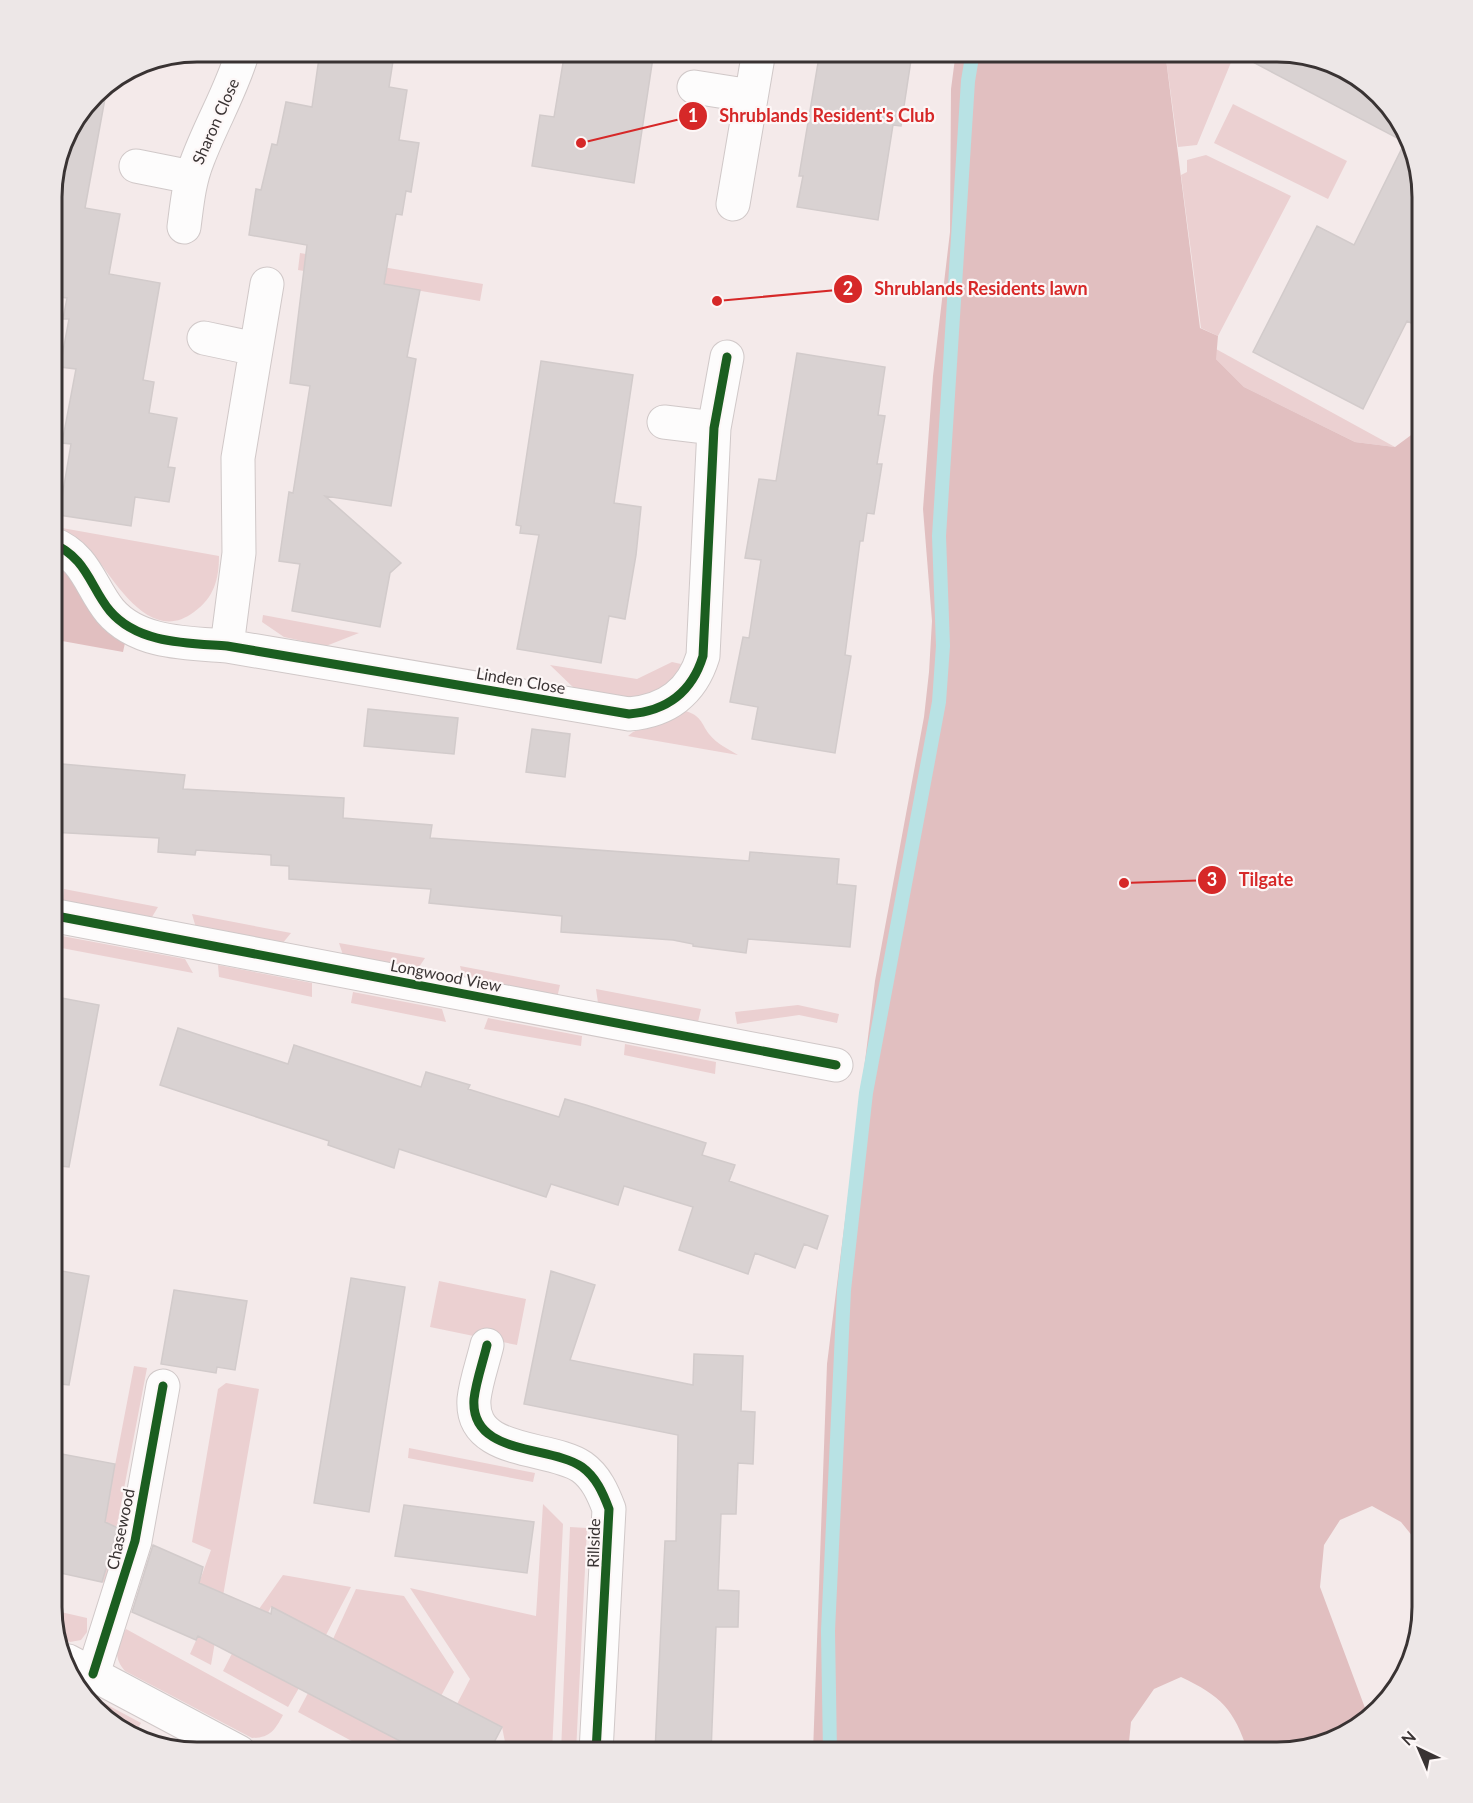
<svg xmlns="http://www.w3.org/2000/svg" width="1473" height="1803" viewBox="0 0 1473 1803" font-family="Lato,sans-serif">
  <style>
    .green { fill: #ebd0d1 }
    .forest { fill: #e1bfc0 }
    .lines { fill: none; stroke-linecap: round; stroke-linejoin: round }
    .stream { stroke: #b8e2e4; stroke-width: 14 }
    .building { fill: #d9d2d2; stroke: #d2cbcb; stroke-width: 1.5 }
    .minor-casing { stroke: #d0c8c8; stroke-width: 35 }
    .minor { stroke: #fdfcfc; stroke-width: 33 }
    .cycleway-casing { stroke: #fdf7f7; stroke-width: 13 }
    .cycleway { stroke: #1b5e20; stroke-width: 9 }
    .labels { text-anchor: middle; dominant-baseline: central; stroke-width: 4.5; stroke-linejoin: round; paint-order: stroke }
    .street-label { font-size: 16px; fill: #393333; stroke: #fdf7f7 }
    .rim { fill: none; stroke: #393333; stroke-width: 3 }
    .leader { fill: none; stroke: #d62828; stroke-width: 2 }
    .callout-dot { fill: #d62828; stroke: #fdf7f7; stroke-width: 2 }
    .mark-label { font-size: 18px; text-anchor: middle; font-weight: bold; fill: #fff }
    .callout-label { font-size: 18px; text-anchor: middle; font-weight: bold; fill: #d62828; stroke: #fdf7f7; stroke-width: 4.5; stroke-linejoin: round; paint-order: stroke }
  </style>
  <rect width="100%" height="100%" fill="#f4eaea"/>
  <path class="green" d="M1165,51H1216L1232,60L1197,145L1178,147Z
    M1233,104L1347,161L1328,199L1214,143Z
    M1206,155L1291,196L1218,336L1201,328L1181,175L1187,172V160Z
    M300,253L483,284L480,301L298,270Z
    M1216,349L1395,447L1355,442L1244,387L1216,359Z
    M62,528L219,556C219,579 214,598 194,612C152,644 118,586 97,559C87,547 75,538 62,528Z
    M263,615L359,633L326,646L284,637L262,622Z
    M672,662L681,664L675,676L665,686L637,698L576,690L550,665L637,679Z
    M685,711C701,715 701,723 709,734C717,744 728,749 738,755L628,736L633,732Z
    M64,889L158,907L152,917L63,901Z
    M192,914L291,933L282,944L196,928Z
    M51,934L185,959L193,973L51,946Z
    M339,943L425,958L417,970L343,955Z
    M218,965L312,983V997L219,977Z
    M460,966L560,985L557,998L463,977Z
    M596,989L701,1009L698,1022L598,1003Z
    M353,992L442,1009L446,1022L351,1003Z
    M798,1005L839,1014L837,1023L799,1015L737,1024L735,1012Z
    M488,1018L582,1036L581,1046L484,1029Z
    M625,1044L716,1062L715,1074L624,1055Z
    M439,1281L526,1299L517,1345L430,1327Z
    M134,1366L147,1368L106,1583L93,1580Z
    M226,1383L259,1389L211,1665L190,1654L218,1591L199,1583L211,1550L192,1542L218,1389Z
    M409,1448L535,1473L533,1482L408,1458Z
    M543,1504L563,1524L552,1752H507L502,1727L457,1704L470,1679L410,1588L536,1616Z
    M570,1527L587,1528L576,1752H561Z
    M283,1575L351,1587L326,1635L271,1607L244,1659L299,1688L288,1707L223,1671L244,1630Z
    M356,1589L404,1596L454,1672L441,1696L333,1639Z
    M52,1610L87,1618V1632L81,1640L70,1642L60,1637Z
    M126,1629L283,1715C275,1730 270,1738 252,1738L125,1671C112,1656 117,1645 126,1629Z
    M76,1688L141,1723L137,1730L114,1721Z
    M308,1693L414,1748L412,1752H372L298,1712Z"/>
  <path class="forest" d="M956,51H1165L1200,328L1218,336L1216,359L1244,387L1355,442L1395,447L1422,427V1548L1401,1522L1372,1506L1340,1520L1324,1545L1320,1587L1368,1716L1358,1727L1277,1752H1248C1234,1709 1221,1696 1181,1677L1154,1689L1131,1722L1128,1752H813L827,1364L875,981L924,717L929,672L932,621L923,509L933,376L950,232L951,89Z
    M51,563C80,577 83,609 105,629C111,635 119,638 125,643L123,652L51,639Z"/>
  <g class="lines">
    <path class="stream" d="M830,1752L828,1631L844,1290L866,1093L939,702L943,646L939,536L968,81L973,51"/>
  </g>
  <path class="building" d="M320,51H388L387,59L393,61L389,87L407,90L399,140L419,143L411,192L406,191L402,215L396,214L384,284L420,290L407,357L416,359L391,506L325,496L401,563L390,573L380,627L292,611L300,564L279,561L289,492L293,493L310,386L290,383L307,245L249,235L256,189L261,190L272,144L277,145L286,102L312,107Z
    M565,51H654L634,183L532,166L540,115L554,117Z
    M820,51H904L903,58L911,60L901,126L893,125L878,220L797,207L803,176H799Z
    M1250,51H1286L1349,70L1397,115L1422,196V328L1407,321L1363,409L1253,352L1317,226L1354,245L1405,142L1247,59Z
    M108,82L85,208L120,214L109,274L160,283L143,380L154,382L149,413L177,418L168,467L175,468L169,502L135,497L131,526L59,515L71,444L62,443L76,369L60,367L69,319H63L67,298L60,297L61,291L51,290V187L66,132L100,87Z
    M797,353L885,367L878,415L885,416L877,464H882L874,514L867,513L863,541H860L845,655L851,656L835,753L752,739L758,707L730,702L743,637L749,638L761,560L745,558L759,479L776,481Z
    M541,361L633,375L614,503L641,507L636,555L625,619L609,616L601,663L517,649L539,535L520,533L521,526L516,525Z
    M368,709L458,718L454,754L364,746Z
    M532,729L570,734L565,777L526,772Z
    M51,763L185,775L183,789L344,798L343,818L432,825L430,838L749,861L750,852L839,859L837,884L856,886L850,947L748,939L746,953L693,946V944L673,940L561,932L562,916L429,903L431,889L289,879V866L271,865V855L196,850L195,855L158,852L159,838L51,832Z
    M51,996L99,1005L69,1167L51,1165Z
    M178,1028L288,1064L294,1045L421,1087L426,1072L470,1085L468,1089L559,1117L565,1099L586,1105L706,1143L702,1155L735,1165L729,1181L828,1216L817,1249L804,1244L795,1268L755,1253L748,1274L679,1250L693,1207L624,1186L618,1205L551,1184L546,1197L399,1149L394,1168L328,1145L329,1141L160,1085Z
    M51,1269L89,1276L69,1385L51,1383Z
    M551,1271L595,1285L570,1360L693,1385L694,1354L743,1356L741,1411L755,1412L753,1464L738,1463L736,1514H721L718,1590L739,1591L738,1627H716L711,1752H655L665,1541H676L678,1435L524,1404Z
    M351,1278L405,1287L369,1512L314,1503Z
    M174,1290L247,1301L235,1370L217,1367L216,1373L161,1364Z
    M51,1452L115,1464L105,1522L118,1528L102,1582L51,1571Z
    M404,1505L534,1522L527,1573L395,1556Z
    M153,1545L203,1567L199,1583L271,1614L272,1607L502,1727L489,1752H421L198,1636L196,1640L132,1612Z"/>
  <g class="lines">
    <defs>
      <path id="minor" d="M694,87L751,96
        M136,166L191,177
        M733,204L759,51
        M184,227C187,204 189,181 198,159C212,122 232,89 243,51
        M204,338L256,349
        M664,422L714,428
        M51,543C87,557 90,587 110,611C138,644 188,643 227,646L629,714C667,711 692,692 703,656L714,428L727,357
        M227,646L239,553L238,458L267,284
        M51,915L836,1065
        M487,1345C483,1362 476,1381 474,1399C470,1456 550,1445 582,1467C596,1477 603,1493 609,1509L596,1752
        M68,1661L239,1752
        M93,1674L135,1541L163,1386"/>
    </defs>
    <use href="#minor" class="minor-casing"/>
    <use href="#minor" class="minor"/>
    <defs>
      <path id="cycleway" d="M51,543C87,557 90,587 110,611C138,644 188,643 227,646L629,714C667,711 692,692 703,656L714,428L727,357
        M51,915L836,1065
        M487,1345C483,1362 476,1381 474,1399C470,1456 550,1445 582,1467C596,1477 603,1493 609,1509L596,1752
        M93,1674L135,1541L163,1386"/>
    </defs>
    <use href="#cycleway" class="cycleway-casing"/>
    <use href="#cycleway" class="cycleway"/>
  </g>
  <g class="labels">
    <g class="street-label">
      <text transform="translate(215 121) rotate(-66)">Sharon Close</text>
      <text transform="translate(521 680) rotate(10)">Linden Close</text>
      <text transform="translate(446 975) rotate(11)">Longwood View</text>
      <text transform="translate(120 1529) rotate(-78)">Chasewood</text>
      <text transform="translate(593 1543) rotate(-88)">Rillside</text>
    </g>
  </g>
  <path d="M0 0H1473V1803H0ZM197 62H1277A135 135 0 0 1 1412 197V1607A135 135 0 0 1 1277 1742H197A135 135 0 0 1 62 1607V197A135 135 0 0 1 197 62Z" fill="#ede7e7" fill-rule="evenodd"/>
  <path class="rim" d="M197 62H1277A135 135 0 0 1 1412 197V1607A135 135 0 0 1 1277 1742H197A135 135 0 0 1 62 1607V197A135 135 0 0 1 197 62Z"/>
  <path class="leader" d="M581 143L693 116M717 301L848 289M1124 883L1212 880"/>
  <g class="callout-dot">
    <circle cx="581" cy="143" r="6"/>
    <circle cx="717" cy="301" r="6"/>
    <circle cx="1124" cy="883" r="6"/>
    <circle cx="693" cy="116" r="15"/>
    <circle cx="848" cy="289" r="15"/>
    <circle cx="1212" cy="880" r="15"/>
  </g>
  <g class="mark-label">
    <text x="693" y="122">1</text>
    <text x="848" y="295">2</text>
    <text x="1212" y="886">3</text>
  </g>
  <g class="callout-label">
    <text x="827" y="122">Shrublands Resident's Club</text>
    <text x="981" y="295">Shrublands Residents lawn</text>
    <text x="1266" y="886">Tilgate</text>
  </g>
  <g transform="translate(1419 1749) rotate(316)" stroke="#fdf7f7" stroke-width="4.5" paint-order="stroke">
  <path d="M0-4.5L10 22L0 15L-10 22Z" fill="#393333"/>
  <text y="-9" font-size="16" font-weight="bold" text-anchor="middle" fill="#393333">N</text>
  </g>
</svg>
